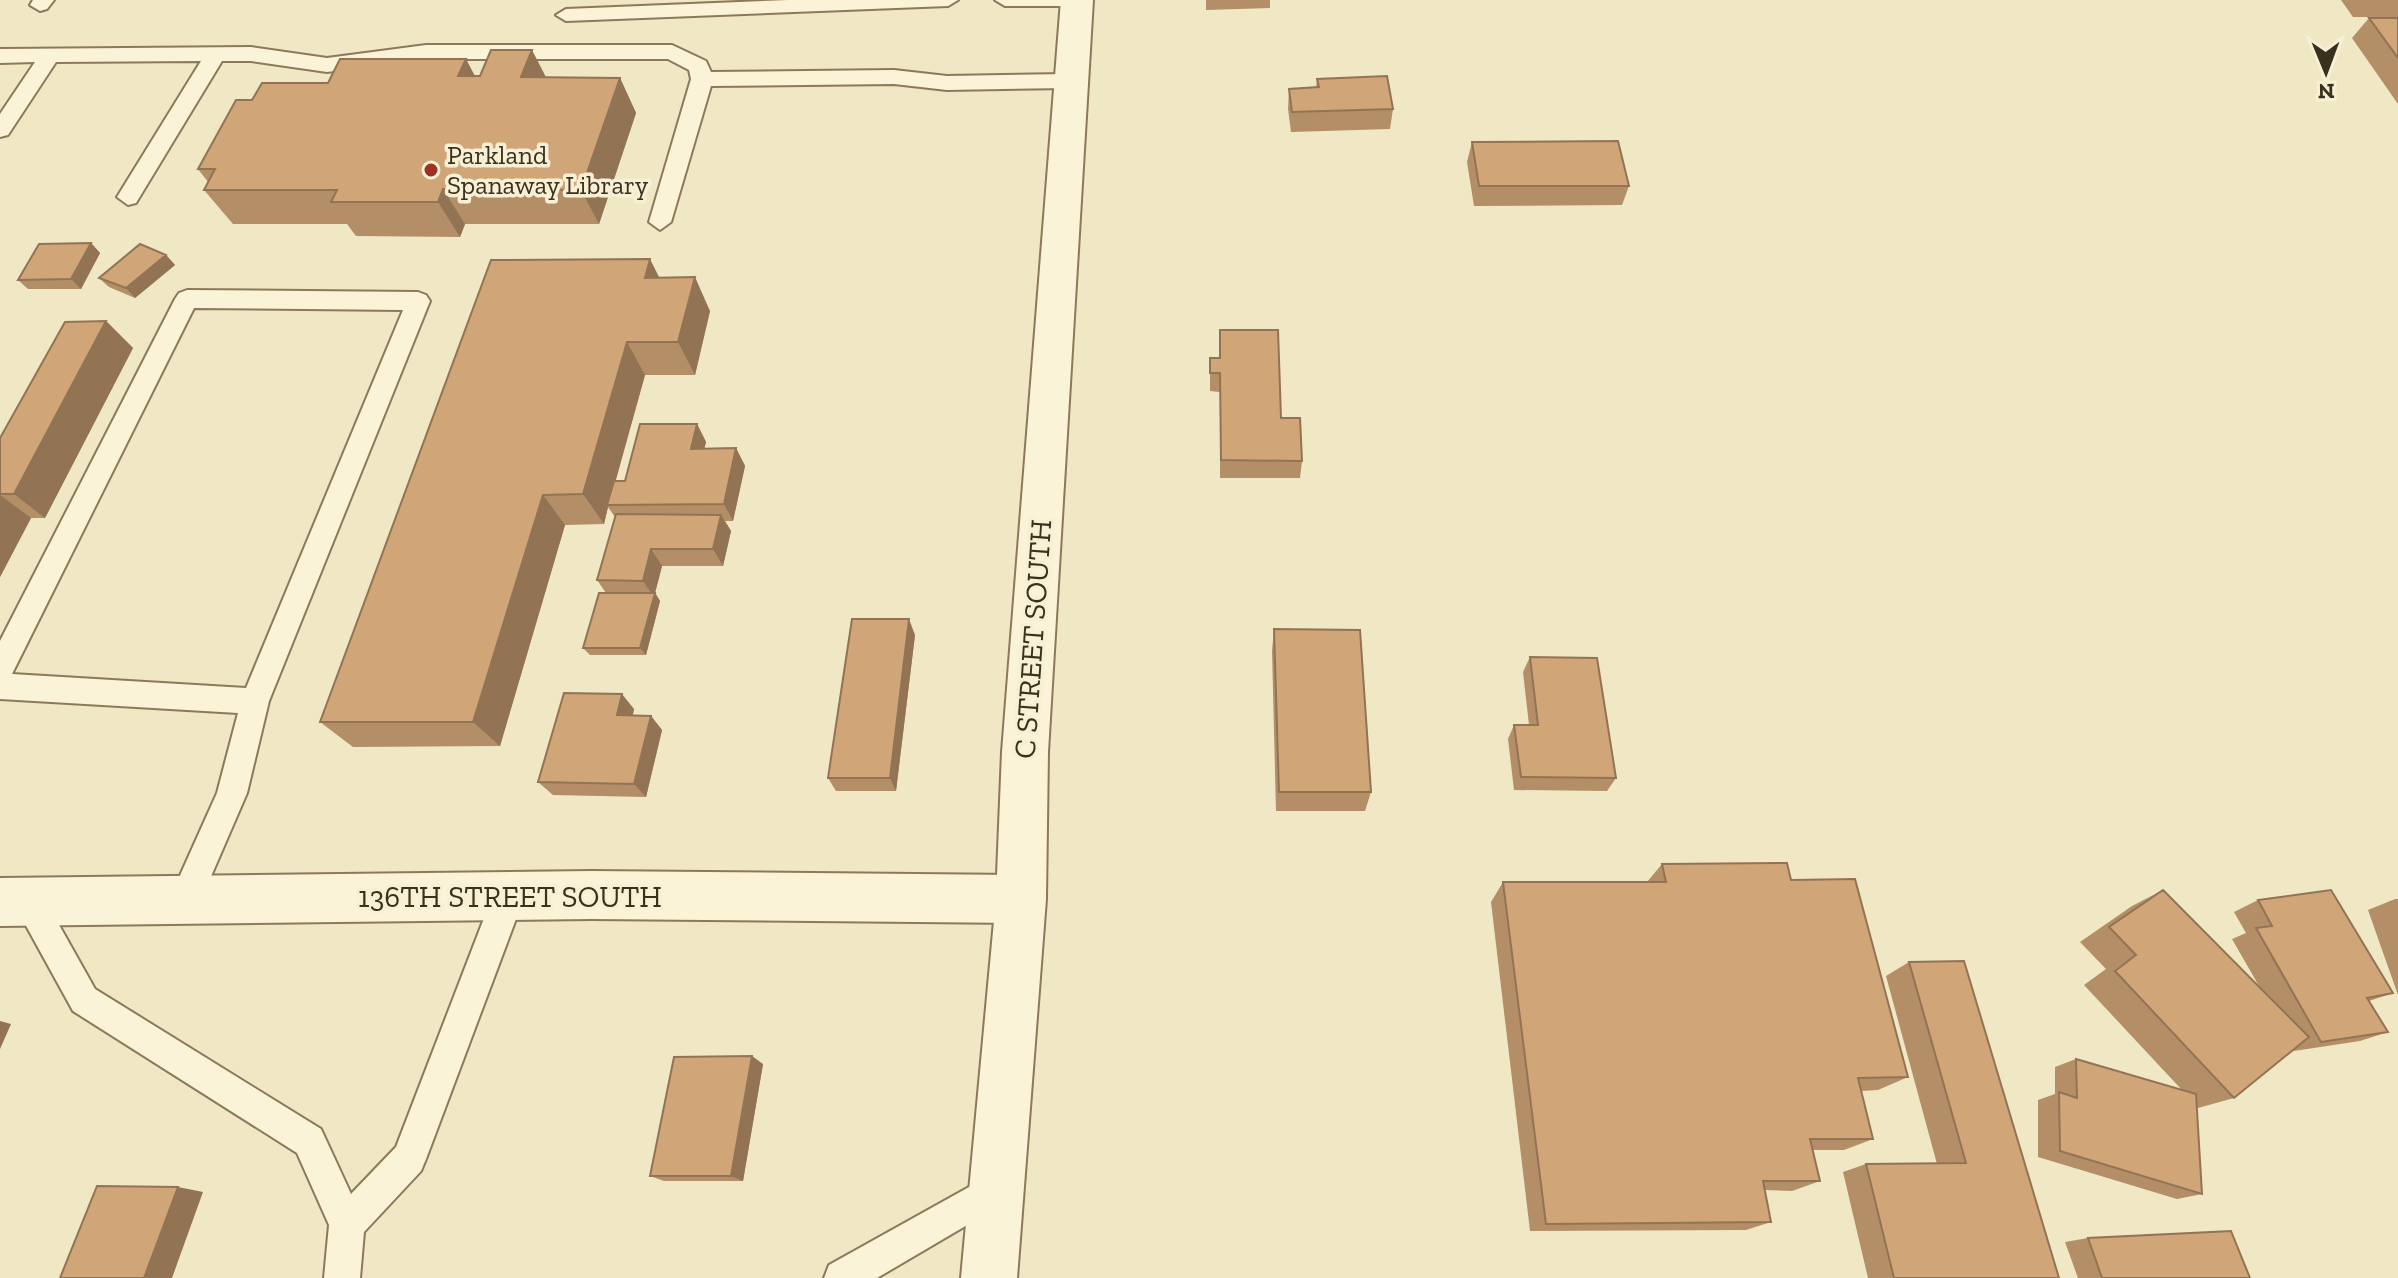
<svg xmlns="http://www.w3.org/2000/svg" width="2398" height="1278" viewBox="0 0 2398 1278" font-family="'Zilla Slab',serif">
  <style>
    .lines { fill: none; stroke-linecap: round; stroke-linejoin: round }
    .service-casing { stroke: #8c7959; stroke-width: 4 }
    .minor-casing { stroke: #8c7959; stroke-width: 4 }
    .tertiary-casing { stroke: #8c7959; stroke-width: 4 }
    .service { fill: #faf3d8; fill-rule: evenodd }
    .minor { fill: #faf3d8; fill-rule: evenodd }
    .tertiary { fill: #faf3d8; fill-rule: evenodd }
    .wall { fill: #b38e67 }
    .shaded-wall { fill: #927454 }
    .building { fill: #d0a578; stroke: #927454; stroke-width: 2 }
    .poi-dot { fill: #9e3026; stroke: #f7f0d4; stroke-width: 3 }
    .labels { text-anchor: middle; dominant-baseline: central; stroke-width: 7; stroke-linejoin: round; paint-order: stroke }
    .far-poi-label { font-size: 26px; fill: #3b2f1e; stroke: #f7f0d4; text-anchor: start }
    .street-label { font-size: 30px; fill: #3b2f1e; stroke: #f7f0d4 }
  </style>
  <rect width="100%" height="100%" fill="#f0e7c4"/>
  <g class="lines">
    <defs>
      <path id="service" d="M33,0H54L47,9L40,11L30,5Z
        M788,0H958L948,6L566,21L556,15L566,9Z
        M995,0H1087L1077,6H1005Z
        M426,45H672L706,61L711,72L894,70L947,76L1069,74L1080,81L1069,88L947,90L894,84L711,86L671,222L660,230L649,222L691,79L689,70L668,59H426L327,72L251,61H222L136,203L128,205L117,197L201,61L56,62L8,135L0,137V114L35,62L0,63V49L251,47L327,58Z
        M187,290L418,292L426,295L430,301L269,701L247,793L196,911L185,915L174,911L169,900L217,793L238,713L0,699V641L175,299L179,293ZM194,308L403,310L246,688L12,674Z
        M509,880L520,884L525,895L426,1159L421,1171L364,1232L360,1278H324L329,1225L297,1153L73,1011L13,902L18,891L29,887L40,891L95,989L321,1129L351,1194L396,1147L493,895L498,884Z
        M996,1172L1008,1177L1013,1189L1008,1201L877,1278H824L829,1265Z"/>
      <path id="minor" d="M591,871L1021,875L1038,882L1046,899L1038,916L1021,923L591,919L0,926V878Z"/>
      <path id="tertiary" d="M1061,0H1093L1048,752L1046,899L1017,1278H961L996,899L1002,752Z"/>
    </defs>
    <use href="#service" class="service-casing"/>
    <use href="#minor" class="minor-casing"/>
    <use href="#tertiary" class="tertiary-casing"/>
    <use href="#service" class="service"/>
    <use href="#minor" class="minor"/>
    <use href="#tertiary" class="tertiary"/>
  </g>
  <path class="wall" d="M1206,0H1270V8L1206,10Z
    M2341,0H2398V17H2353Z
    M2369,18H2398V104L2352,38Z
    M475,76L620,78L636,113L599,224H465L460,237L356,236L347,224H233L204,190L208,182L198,169L252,100L328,83Z
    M1317,79L1393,109L1390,129L1291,132L1288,109L1289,89L1316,88Z
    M1472,142L1629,186L1622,205L1474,206L1467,162Z
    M91,243L100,253L81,289H28L18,280Z
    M166,255L175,265L135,298L109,287L99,278Z
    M659,278L710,311L695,375H645L615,481H625L697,424L706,442L704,449L736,448L745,466L733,521H725L731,531L723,566H662L655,593L660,601L646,655H590L583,648L606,593L597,580L615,517L608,507L604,524L565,525L500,746L353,747L320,722Z
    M106,321L133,348L45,518H31L0,577V438Z
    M1210,358L1281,418L1302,461L1300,478H1220V392L1210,391Z
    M1274,629L1371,792L1365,811H1276L1272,651Z
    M915,635L896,791H836L828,778Z
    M1530,657L1616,778L1607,791L1514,790L1508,739L1514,725H1529L1523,672Z
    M634,709L633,715L651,716L662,730L646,797L553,795L538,782Z
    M1662,864L1791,880L1908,1077L1878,1090L1861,1091L1873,1139L1844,1150H1813L1820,1181L1792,1191L1765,1190L1771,1222L1746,1230L1530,1231L1491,902L1503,882H1647Z
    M2163,890L2259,986L2232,939L2246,933L2234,912L2258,900L2393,993L2369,1001L2388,1032L2360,1041L2294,1051V1049L2234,1098L2198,1108L2197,1106L2202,1194L2177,1199L2038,1157V1100L2055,1094V1067L2076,1059L2182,1090L2084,985L2106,969L2080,942L2132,906Z
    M2395,899H2398V995L2368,910Z
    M1909,962L2059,1278H1868L1843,1172L1866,1164H1937L1886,976Z
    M763,1064L743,1181H664L650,1176Z
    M2088,1238L2250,1278H2078L2065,1242Z"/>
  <path class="shaded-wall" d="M532,50L550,85L521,77Z
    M466,59L485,95L458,76Z
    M620,78L636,113L599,224L581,190Z
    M443,189L465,224L460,237L438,202Z
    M91,243L100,253L81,289L71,279Z
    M166,255L175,265L135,298L126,288Z
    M650,259L667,293L645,278Z
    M695,277L710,311L695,375L678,342Z
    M106,321L133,348L45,518L14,494Z
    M627,342L645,375L609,505H607L608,507L604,524L583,494Z
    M697,424L706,442L700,466L691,449Z
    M736,448L745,466L733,521L724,504Z
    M0,495L31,518L0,577Z
    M543,495L565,525L500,746L473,722Z
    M721,515L731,531L723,566L713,549Z
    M651,549L662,566L655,593L660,601L646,655L640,648L654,597L643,581Z
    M909,619L915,635L896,791L890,778Z
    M622,694L634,709L629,729L617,715Z
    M651,716L662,730L646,797L634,784Z
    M0,1021L11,1024L0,1049Z
    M752,1056L763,1064L743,1181L731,1176Z
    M178,1187L203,1192L172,1278H144Z"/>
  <path class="building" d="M2369,18H2398V58Z
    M491,50H532L521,77L620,78L581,190L443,189L438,202H331L337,190H204L215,169H198L236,100H252L262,83H328L340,59H466L458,76H480Z
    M1387,76L1393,109L1292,112L1289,89L1319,87L1317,79Z
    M1618,141L1629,186H1479L1472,142Z
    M91,243L71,279L18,280L39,244Z
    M140,244L166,255L126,288L99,278Z
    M650,259L645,278L695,277L678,342H627L583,494L543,495L473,722H320L491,260Z
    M106,321L14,494H0V438L65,322Z
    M1220,330H1278L1281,418H1300L1302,461L1221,460L1220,373H1210V358H1220Z
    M640,424H697L691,449L736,448L724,504L607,505L614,481H625Z
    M616,514L721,515L713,549H651L643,581L597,580Z
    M599,593H655L640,648H583Z
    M852,619H909L890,778H828Z
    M1274,629L1360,630L1371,792H1279Z
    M1530,657L1597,658L1616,778L1521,777L1514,725H1538Z
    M564,693L622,694L617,715L651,716L634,784L538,782Z
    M1787,863L1791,880L1855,879L1908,1077L1858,1078L1873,1139H1810L1820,1181H1763L1771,1222L1546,1224L1503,882H1666L1662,864Z
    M2163,890L2309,1037L2234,1098L2115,971L2136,955L2109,927Z
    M2331,890L2393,993L2367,998L2388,1032L2321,1042L2256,928L2272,926L2258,900Z
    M1964,961L2059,1278H1894L1866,1164L1966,1163L1909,962Z
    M752,1056L731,1176H650L674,1057Z
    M2076,1059L2196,1094L2202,1194L2060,1151L2059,1092L2077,1098Z
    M97,1186L178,1187L144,1278H60Z
    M2231,1231L2250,1278H2102L2088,1238Z"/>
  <circle class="poi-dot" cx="431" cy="170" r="8"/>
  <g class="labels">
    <g class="far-poi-label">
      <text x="447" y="155">Parkland<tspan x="447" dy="30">Spanaway Library</tspan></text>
    </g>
    <g class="street-label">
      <text transform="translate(1033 639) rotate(-86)">C STREET SOUTH</text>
      <text x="510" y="897">136TH STREET SOUTH</text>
    </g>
  </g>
  <g transform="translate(2326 72) rotate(179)" stroke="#f7f0d4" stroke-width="6" paint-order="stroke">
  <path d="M0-6L14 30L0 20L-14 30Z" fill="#3b2f1e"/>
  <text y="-12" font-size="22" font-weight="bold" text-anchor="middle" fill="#3b2f1e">N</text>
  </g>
</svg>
